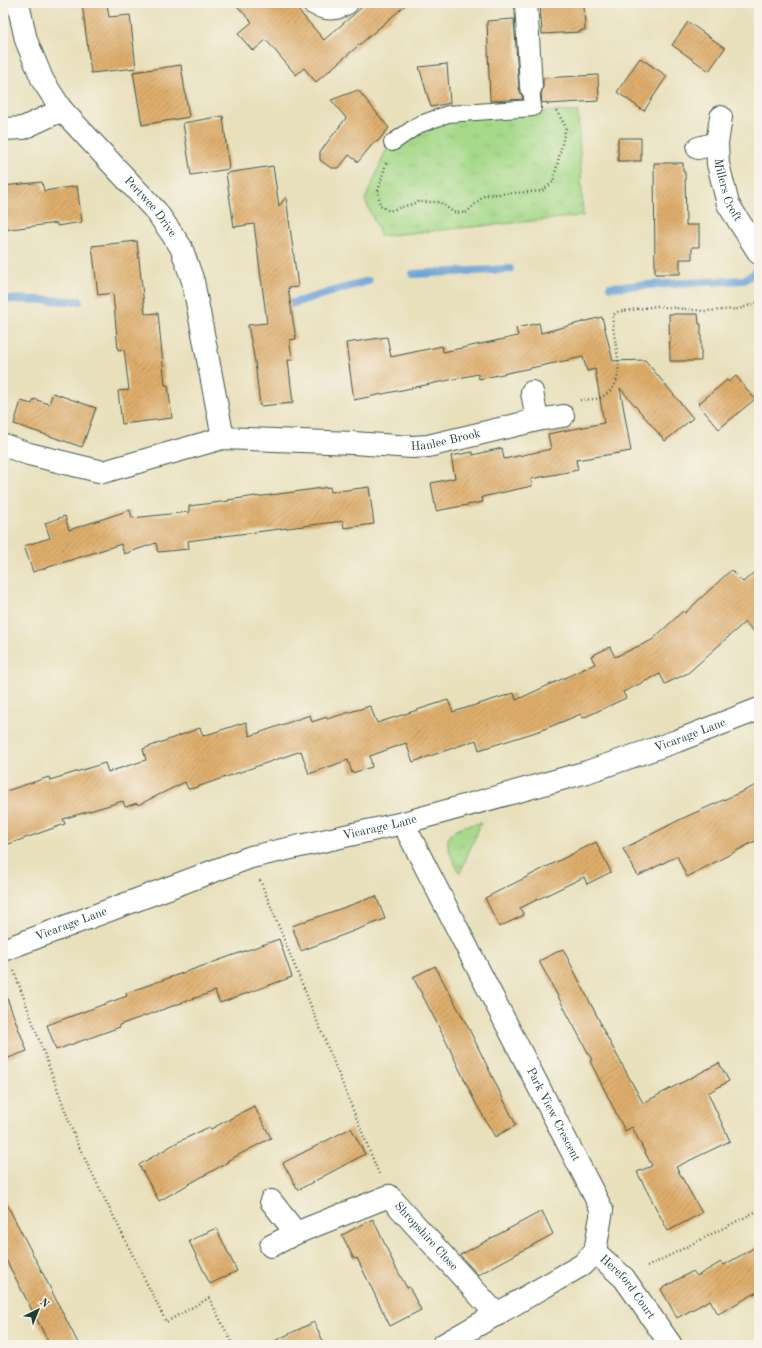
<svg xmlns="http://www.w3.org/2000/svg" width="762" height="1348" viewBox="0 0 762 1348" font-family="'Old Standard TT',serif">
  <style>
    .grass { fill: url(#grass-tufts); stroke: #628b5e }
    .lines { fill: none; stroke-linecap: round; stroke-linejoin: round }
    .stream { stroke: #69a1d7; stroke-width: 8 }
    .building { fill: url(#building-hatch) }
    .service-casing { stroke: #3d5548; stroke-width: 18 }
    .minor-casing { stroke: #3d5548; stroke-width: 24 }
    .path { stroke: #3d5548; stroke-width: 2.5; stroke-dasharray: 1 3; stroke-linecap: butt }
    .service { stroke: #fff; stroke-width: 16 }
    .minor { stroke: #fff; stroke-width: 22 }
    .labels { text-anchor: middle; dominant-baseline: central; stroke-width: 3; stroke-linejoin: round; paint-order: stroke }
    .street-label { font-size: 12px; fill: #1f3d34; stroke: #f7f3e8 }
  </style>
  <defs>
    <pattern id="grass-tufts" width="24" height="20" patternUnits="userSpaceOnUse"><rect width="24" height="20" fill="#a6d989"/><path d="M3 7l-1-3M5 7V3M7 7l1-3M15 17l-1-3M17 17v-4M19 17l1-3" fill="none" stroke="#8ebb77"/></pattern>
    <pattern id="building-hatch" width="6" height="6" patternUnits="userSpaceOnUse"><rect width="6" height="6" fill="#dfae6c"/><path d="M-1 1l2-2M0 6l6-6M5 7l2-2" fill="none" stroke="#b48f5a"/></pattern>
  </defs>
  <rect width="100%" height="100%" fill="#f7f3e8"/>
  <filter id="ink" filterUnits="userSpaceOnUse"><feTurbulence type="fractalNoise" baseFrequency=".025" numOctaves="2"/><feDisplacementMap in="SourceGraphic" scale="8" xChannelSelector="R" yChannelSelector="G"/><feConvolveMatrix kernelMatrix="1 2 1 2 8 2 1 2 1" color-interpolation-filters="sRGB"/></filter>
  <filter id="wash" filterUnits="userSpaceOnUse"><feTurbulence type="fractalNoise" baseFrequency=".012" numOctaves="4" result="noise"/><feDisplacementMap in="SourceGraphic" scale="16" xChannelSelector="R" yChannelSelector="G"/><feGaussianBlur stdDeviation="0.9" result="paint"/><feColorMatrix in="noise" values="0 0 0 0 0 0 0 0 0 0 0 0 0 0 0 0 0 1.4 0 .05"/><feComposite in="paint" operator="in"/></filter>
  <g filter="url(#wash)">
    <rect width="100%" height="100%" fill="#e8e0bb"/>
    <path class="grass" d="M552,111L578,112L583,216L381,236L365,200L387,148L444,116Z
      M481,823L460,873C453,860 437,836 459,828C466,825 474,825 481,823Z"/>
    <g class="lines">
      <path class="stream" d="M413,274L510,269
        M610,287L744,280L759,270
        M3,299L79,301
        M280,307L368,281"/>
    </g>
    <g id="blocks">
      <path class="building" d="M82,3H107L109,17L130,15L136,68L91,73Z
        M234,3H292L324,40L367,3H408L316,82L304,68L296,75L266,40L253,51L238,34L252,22Z
        M540,3H584L585,30H581V32L542,34Z
        M514,19L519,88L523,99L490,101L487,21Z
        M688,22L725,48L709,71L672,45Z
        M640,58L667,76L644,111L617,92Z
        M447,64L450,103L431,107L419,67Z
        M181,65L189,117L142,125L133,72Z
        M598,75L599,101L547,104V102L542,103L541,94L543,87V78Z
        M358,90L389,128L377,142L375,141L358,162L349,155L339,168H331L320,160V152L346,118L331,100Z
        M223,116L229,169L191,175L183,123Z
        M618,138H641V161H618Z
        M654,163H683V172H685L686,225H699V247H692V259H680V274H655Z
        M273,166L279,206L286,197L298,287L288,288L296,339L289,340L293,360H288L293,403L260,406L255,362L248,325L267,323L254,224L234,227L226,173Z
        M42,182L44,191L77,186L82,222L57,226V223L3,230V186Z
        M137,241L145,314L158,313L165,385H168L172,418L122,424L118,391L129,390L124,349L118,350L113,293L98,295L92,246Z
        M669,314H698L699,324H701V361H670Z
        M602,317L613,361L645,360L693,418L665,441L620,388L631,451L576,460L578,470L531,479L532,486L482,497L483,502L436,511L431,483L455,478L451,456L473,452V455L502,448L504,459L551,449L548,434L604,423L595,369L587,371L583,357L479,379L478,374L354,400L346,343L387,337L391,357L442,346L443,352L518,336L516,328L539,323L541,333Z
        M736,376L755,399L719,429L698,404L727,380L729,382Z
        M53,393L96,408L82,447L14,424L21,401L32,404L34,399L49,404Z
        M330,487L331,492L369,487L374,524L344,528L343,521L224,536L188,541L189,549L158,552L156,543L124,554L121,544L33,572L24,546L50,538L45,523L65,516L69,530L130,510L132,518L189,512V506L229,501L228,500L256,496V497Z
        M759,568V637L745,622L688,673L665,684L660,674L623,692L626,698L583,718L581,714L542,730L479,750L476,740L413,762L406,743L370,756L372,767L352,773L348,760L309,774L301,751L194,788L188,789L185,782L138,805L137,803L125,807L123,801L63,819L65,824L3,846V792L49,777L50,780L105,763L108,772L146,760L143,749L200,728L203,736L246,722L250,736L310,715L312,722L327,717V719L370,706L377,723L448,700L453,712L514,693L516,700L595,664L591,656L610,647L615,657L652,640L683,611L685,613L731,570L743,582Z
        M759,784V839L687,877L677,856L638,876L623,849L681,819Z
        M596,842L611,872L587,884L584,877L520,908L524,915L499,927L485,898Z
        M376,896L385,919L301,951L292,926Z
        M279,939L292,977L220,1003L215,991L119,1025L120,1027L56,1050L47,1025L127,996L126,993Z
        M563,949L601,1024H600L643,1103L719,1063L729,1081L708,1093L730,1141L676,1167L702,1213L668,1231L637,1172L652,1166L632,1127L625,1131L590,1061L592,1060L539,961Z
        M435,966L469,1029L516,1125L495,1137L474,1100L445,1039L413,977Z
        M3,993H5L27,1051L3,1060Z
        M254,1106L271,1138L227,1161L228,1162L159,1201L139,1165L176,1143L209,1127L211,1129Z
        M351,1128L365,1154L298,1190L283,1163Z
        M3,1197L38,1264L79,1345H50L3,1254Z
        M542,1211L553,1234L478,1275L460,1255Z
        M373,1219L395,1266L407,1288L409,1287L421,1310L390,1326L357,1258L354,1259L342,1235Z
        M216,1228L237,1271L210,1284L189,1241Z
        M759,1245V1291L718,1314L710,1300L677,1318L661,1289L693,1271L697,1276L721,1262L724,1265Z
        M314,1322L325,1345H266Z"/>
    </g>
  </g>
  <g filter="url(#ink)">
    <use href="#blocks" fill-opacity="0" stroke="#3d5548" stroke-width="1"/>
    <g class="lines">
      <defs>
        <path id="service" d="M392,143L418,125L448,114L533,108L531,87"/>
        <g id="minor">
          <path id="s1" d="M18,3L26,40L43,81L62,110L156,211L181,247L193,281L223,438"/>
          <path d="M313,3C325,10 335,11 347,3"/>
          <path d="M526,3L531,87"/>
          <path id="s2" d="M721,117L717,143L718,164L728,204L759,253"/>
          <path d="M3,129L23,128L62,110"/>
          <path d="M698,148L717,143"/>
          <path d="M532,392L537,420"/>
          <path id="s3" d="M3,445L29,454L103,472L223,438L353,443L412,447L428,446L537,420L563,416"/>
          <path id="s4" d="M403,823L602,1210L595,1252L582,1265L443,1345"/>
          <path id="s5" d="M3,950L251,857L403,823L587,772L677,741L759,709"/>
          <path d="M271,1201L296,1233"/>
          <path id="s6" d="M271,1246L296,1233L389,1196L497,1315"/>
          <path id="s7" d="M595,1252L624,1278L671,1345"/>
        </g>
      </defs>
      <use href="#service" class="service-casing"/>
      <use href="#minor" class="minor-casing"/>
      <path class="path" d="M386,163L378,191L380,205L389,211L418,202H440L453,212L466,213L485,195L542,191L553,182L566,127L556,110H554
        M580,400C587,399 596,400 602,397C633,380 610,341 613,315L618,312L657,306L704,311L739,309L759,302
        M260,880L379,1174
        M14,971L77,1143L166,1322L209,1298L233,1345
        M647,1267L759,1210"/>
      <use href="#service" class="service"/>
      <use href="#minor" class="minor"/>
    </g>
  </g>
  <g class="labels">
    <g class="street-label">
      <text stroke="none"><textPath href="#s2" startOffset="75">Millers Croft</textPath></text>
      <text stroke="none"><textPath href="#s1" startOffset="248">Pertwee Drive</textPath></text>
      <text stroke="none"><textPath href="#s3" startOffset="452">Hanlee Brook</textPath></text>
      <text stroke="none"><textPath href="#s5" startOffset="721">Vicarage Lane</textPath></text>
      <text stroke="none"><textPath href="#s5" startOffset="397">Vicarage Lane</textPath></text>
      <text stroke="none"><textPath href="#s5" startOffset="73">Vicarage Lane</textPath></text>
      <text stroke="none"><textPath href="#s4" startOffset="328">Park View Crescent</textPath></text>
      <text stroke="none"><textPath href="#s6" startOffset="183">Shropshire Close</textPath></text>
      <text stroke="none"><textPath href="#s7" startOffset="48">Hereford Court</textPath></text>
    </g>
  </g>
  <rect width="762" height="1348" fill="none" stroke="#f7f3e8" stroke-width="16"/>
  <g transform="translate(38 1310) rotate(43)" stroke="#f7f3e8" stroke-width="3" paint-order="stroke">
  <path d="M0-3L7 15L0 10L-7 15Z" fill="#1f3d34"/>
  <text y="-6" font-size="11" font-weight="bold" text-anchor="middle" fill="#1f3d34">N</text>
  </g>
</svg>
